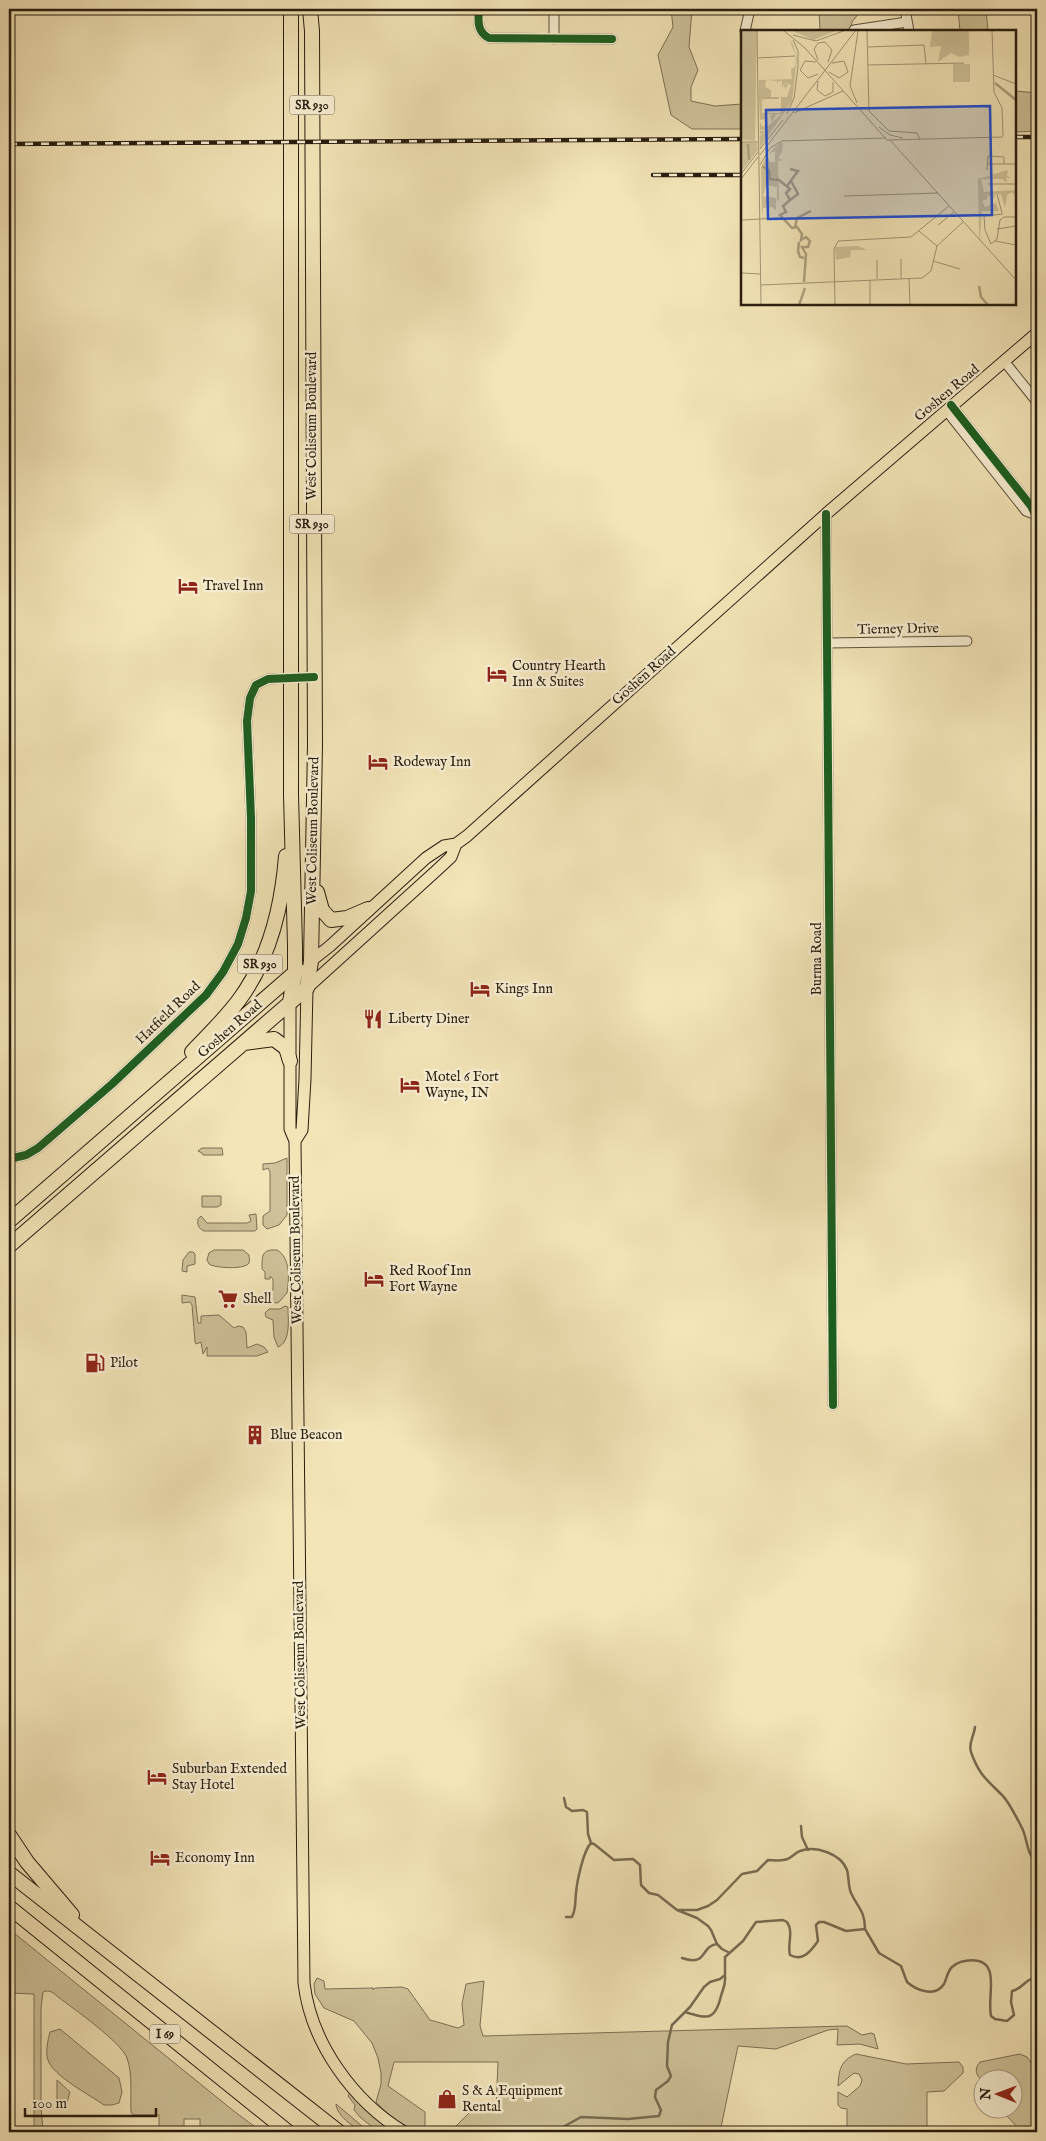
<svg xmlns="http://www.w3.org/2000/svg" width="1046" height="2141" viewBox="0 0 1046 2141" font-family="'IM FELL English',serif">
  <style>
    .green { fill: #d0c39b; stroke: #7c7055 }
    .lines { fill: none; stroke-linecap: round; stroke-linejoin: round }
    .stream { stroke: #786c52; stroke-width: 2.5 }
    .minor-casing { stroke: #5b4f39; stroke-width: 11 }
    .major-casing { stroke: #281d0f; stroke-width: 13 }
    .highway-casing { stroke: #281d0f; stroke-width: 16 }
    .minor { stroke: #f7eed1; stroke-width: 9 }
    .major { stroke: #f3e5b8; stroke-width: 11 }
    .highway { stroke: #f3e5b8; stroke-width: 14 }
    .rail-casing { stroke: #281d0f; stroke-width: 4.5 }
    .rail { stroke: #f7eed1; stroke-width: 2.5; stroke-dasharray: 8; stroke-linecap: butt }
    .cycleway-casing { stroke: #f7eed1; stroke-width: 11 }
    .cycleway { stroke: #1b5e20; stroke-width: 8 }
    .labels { text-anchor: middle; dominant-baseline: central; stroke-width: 5; stroke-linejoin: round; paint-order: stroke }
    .shield { fill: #f7eed1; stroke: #665c49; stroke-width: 1 }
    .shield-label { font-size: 12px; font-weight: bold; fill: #281d0f }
    .street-label { font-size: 14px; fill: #281d0f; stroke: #f7eed1 }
    .poi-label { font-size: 14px; fill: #281d0f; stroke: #f7eed1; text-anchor: start }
    .inset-river { fill: none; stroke: #aea17f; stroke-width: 2.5 }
    .inset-road { fill: none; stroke: #a29574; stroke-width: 1 }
    .view { fill: #1d4ed8; fill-opacity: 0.15; stroke: #1d4ed8; stroke-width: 2.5 }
    .inset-edge { fill: none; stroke: #281d0f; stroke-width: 2.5 }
  </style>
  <rect width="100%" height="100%" fill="#f3e5b8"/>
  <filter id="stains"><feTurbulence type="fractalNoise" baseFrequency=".004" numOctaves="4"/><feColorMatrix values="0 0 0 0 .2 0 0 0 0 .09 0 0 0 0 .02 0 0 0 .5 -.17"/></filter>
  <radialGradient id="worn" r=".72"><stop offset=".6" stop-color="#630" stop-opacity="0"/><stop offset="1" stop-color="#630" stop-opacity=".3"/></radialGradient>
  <path class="green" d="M671,9H692L689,47L698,70L691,87V101L715,106L742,104V129H692L671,115L658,55L673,27Z
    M819,9H862L852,22L850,31H820Z
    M958,9H986L988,31H960Z
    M1015,91L1037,93V131L1015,132Z
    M202,1148H222L223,1155H203L202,1153L198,1151Z
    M287,1158V1215L279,1225L267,1229L263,1225V1216L270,1211V1172L268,1168L263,1170V1164L275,1163Z
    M202,1196H221V1205L217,1207H202Z
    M256,1214L257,1229L255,1231H204C199,1229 197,1225 198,1219L201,1216L207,1223H247L251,1221L249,1215Z
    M214,1250H243L249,1255C249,1258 250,1260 249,1263C245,1270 214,1268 209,1264L207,1260L209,1253Z
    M277,1250C291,1258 289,1279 287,1293L278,1303C270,1303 266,1298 265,1291L270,1292L273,1290V1279L270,1276V1279H265V1272L262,1269C262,1255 262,1249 277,1250Z
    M189,1252H193L195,1254V1264L187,1266V1272L182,1271L183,1260Z
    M182,1295L195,1297L198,1323H201V1316L219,1315L234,1328L238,1326L243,1327L246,1332L247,1348L257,1344L264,1347L268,1352L257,1356H207V1347L203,1354L201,1342L196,1344L195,1342L192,1305L190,1302L182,1303Z
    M285,1306L288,1307C288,1320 291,1342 278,1347L274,1337L273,1320L266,1317L265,1313L269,1309H280Z
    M9,1929L235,2112L262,2132H200V2119H184V2132H159V2115H133L131,2112C130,2094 133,2075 127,2058C121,2042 74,2009 58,1997C54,1993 49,1989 43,1992L41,2008V2105L43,2132H34V1994L9,1993Z
    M317,1978L324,1981L325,1989L373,1988V1990L375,1988L402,1987L408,1989L430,2020L458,2028L464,2025L462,2004L466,1984L484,1981L480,2026L483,2036L847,2026L862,2035L871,2033L874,2034L878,2049L860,2044L837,2045L838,2029L828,2030L776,2049L738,2046L720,2132H545L543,2128L540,2132H439L454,2128L472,2110L496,2111L498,2062H394L388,2086L425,2112V2125L420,2130C406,2130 385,2112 376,2102L381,2084V2073L378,2058L372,2043L354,2021L324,2008L315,1994L314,1984Z
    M60,2029L119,2078L122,2092L119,2103L112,2105H104C90,2095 53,2076 48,2060C45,2052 48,2040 50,2032Z
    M856,2054L906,2064L959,2062L963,2067V2073L944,2091L927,2092V2132H847V2109L841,2108L838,2105V2092L847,2097L860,2086L862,2080L859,2074L854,2073L838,2086C839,2070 840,2061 856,2054Z
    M1020,2054L1027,2057L1033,2065V2132H1022L1004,2113V2109L1014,2108V2078H984L983,2082C977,2076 973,2070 980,2062Z
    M57,2080L70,2092L66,2106H57Z
    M350,2092L395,2132H379L361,2118L354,2110L355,2105L348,2096Z
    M336,2104L369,2132C357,2132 336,2115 336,2104Z"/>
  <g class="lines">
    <path class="stream" d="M975,1727C974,1736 968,1744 971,1752C979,1775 987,1780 1002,1795C1008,1801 1018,1820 1022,1828C1028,1840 1026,1854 1037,1863
      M564,1798L566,1807L572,1811L583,1810L587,1812L588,1834L591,1843
      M801,1826L802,1837L808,1850
      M679,1910H697L708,1906L717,1900L742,1874L757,1871L768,1860C773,1860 778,1861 783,1860C791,1860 794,1853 800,1851C816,1845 841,1854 847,1870C849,1877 848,1886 851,1893C858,1908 865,1911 865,1929
      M566,1917H572C576,1909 575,1902 576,1893C577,1882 583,1851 591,1843L594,1844L614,1860L633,1859L640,1865L641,1885L649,1893L658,1895L677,1910L697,1918L708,1926L711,1930L717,1944L722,1949L728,1952
      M682,1958C708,1967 700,1946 717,1944
      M685,2012C708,2019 715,2021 721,1996C723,1989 726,1984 725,1976
      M554,2132L581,2117L628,2119L659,2116L661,2110L655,2097L656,2090L668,2081L671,2076L667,2066L668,2042L672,2025L690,2007L704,1987L710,1982L720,1979L725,1975V1957L743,1941L756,1922L783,1920L787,1922C794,1932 787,1944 790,1955C803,1962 811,1951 818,1941L816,1925L819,1922H824L846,1931L865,1929L879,1953L901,1966L907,1982C916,1990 935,1998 944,1984C947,1978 947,1972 952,1967C961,1959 984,1956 989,1970C994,1980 988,2002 991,2016L995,2019L1007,2021L1014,2015L1011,2002L1012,1991C1023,1989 1025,1978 1037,1978"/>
    <defs>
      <path id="minor" d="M479,9C478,21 477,32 489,38L612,39
        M905,9L909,31
        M854,30L907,22
        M745,31L750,9
        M554,39V9
        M1004,361L1037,402
        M951,405L1031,506L1037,518
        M946,410L1026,511L1034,514
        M826,514L833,1405
        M828,643L967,641
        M9,1159L26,1155L38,1148L112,1084L206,995L223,972L238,944L246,918L251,891V818L247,721L250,698L256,685L268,679L314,677"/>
      <path id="major" d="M311,961L330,946L426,858L444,846L456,844L467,836L826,514L1037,333
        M290,1002V1129L295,1141L304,1983C311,2043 353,2101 404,2132
        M295,1141L302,1130L305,1079L307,988L436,871L451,857L456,844"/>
      <path id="highway" d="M317,892L322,910L331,920L347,918L368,909
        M290,1002L295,973V946L291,795V9
        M244,1043L274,1039L286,1048L290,1061
        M192,1052C208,1035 225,1019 239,1000C270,958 282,907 286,856
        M9,1221L298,970
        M9,1246L307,988L311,961L315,745L312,31L310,9
        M9,1835L27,1862L72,1915
        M9,1873L339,2132
        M9,1907L288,2132"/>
    </defs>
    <use href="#minor" class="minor-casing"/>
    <use href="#major" class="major-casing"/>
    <use href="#highway" class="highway-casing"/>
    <use href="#minor" class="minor"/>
    <use href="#major" class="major"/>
    <use href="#highway" class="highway"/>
    <defs>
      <path id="rail" d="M1015,137H1037
        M9,144L742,139
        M653,175H742"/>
    </defs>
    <use href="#rail" class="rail-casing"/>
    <use href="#rail" class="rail"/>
    <defs>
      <path id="cycleway" d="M479,9C478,21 477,32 489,38L612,39
        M951,405L1031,506L1037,518
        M826,514L833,1405
        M9,1159L26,1155L38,1148L112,1084L206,995L223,972L238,944L246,918L251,891V818L247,721L250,698L256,685L268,679L314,677"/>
    </defs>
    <use href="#cycleway" class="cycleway-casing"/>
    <use href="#cycleway" class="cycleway"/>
  </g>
  <defs>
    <symbol id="hotel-bare" viewBox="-9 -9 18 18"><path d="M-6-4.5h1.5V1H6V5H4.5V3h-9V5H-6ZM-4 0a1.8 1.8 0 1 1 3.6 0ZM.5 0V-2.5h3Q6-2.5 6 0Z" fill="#8f2418" stroke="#f7eed1" stroke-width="2.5" paint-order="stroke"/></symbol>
    <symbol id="restaurant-bare" viewBox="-9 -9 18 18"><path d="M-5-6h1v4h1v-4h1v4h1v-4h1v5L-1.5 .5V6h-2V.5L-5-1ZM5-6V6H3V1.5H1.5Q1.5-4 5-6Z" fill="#8f2418" stroke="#f7eed1" stroke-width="2.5" paint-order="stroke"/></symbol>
    <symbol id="supermarket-bare" viewBox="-9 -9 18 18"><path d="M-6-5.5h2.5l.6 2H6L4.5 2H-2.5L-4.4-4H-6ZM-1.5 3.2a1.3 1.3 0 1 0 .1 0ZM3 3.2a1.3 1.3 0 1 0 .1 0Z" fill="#8f2418" stroke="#f7eed1" stroke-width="2.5" paint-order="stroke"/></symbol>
    <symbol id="fuel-bare" viewBox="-9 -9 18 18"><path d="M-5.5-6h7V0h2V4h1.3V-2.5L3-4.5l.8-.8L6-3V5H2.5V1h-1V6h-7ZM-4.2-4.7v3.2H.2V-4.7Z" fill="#8f2418" stroke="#f7eed1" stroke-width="2.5" paint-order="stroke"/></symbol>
    <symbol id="building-bare" viewBox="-9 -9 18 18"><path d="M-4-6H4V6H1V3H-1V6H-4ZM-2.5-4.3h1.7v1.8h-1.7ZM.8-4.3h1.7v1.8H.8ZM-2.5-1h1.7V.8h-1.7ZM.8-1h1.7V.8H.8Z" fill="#8f2418" stroke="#f7eed1" stroke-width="2.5" paint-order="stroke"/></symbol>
    <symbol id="shop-bare" viewBox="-9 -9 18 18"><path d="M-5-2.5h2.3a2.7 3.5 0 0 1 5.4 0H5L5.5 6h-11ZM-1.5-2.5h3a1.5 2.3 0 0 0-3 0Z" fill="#8f2418" stroke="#f7eed1" stroke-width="2.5" paint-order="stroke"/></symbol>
  </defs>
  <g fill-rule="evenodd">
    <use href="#hotel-bare" x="174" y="572" width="28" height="28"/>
    <use href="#hotel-bare" x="483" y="660" width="28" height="28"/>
    <use href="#hotel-bare" x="364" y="748" width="28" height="28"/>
    <use href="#hotel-bare" x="466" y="975" width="28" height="28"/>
    <use href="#restaurant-bare" x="359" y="1005" width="28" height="28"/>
    <use href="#hotel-bare" x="396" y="1071" width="28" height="28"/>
    <use href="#hotel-bare" x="360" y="1265" width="28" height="28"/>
    <use href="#supermarket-bare" x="214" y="1285" width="28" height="28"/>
    <use href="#fuel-bare" x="81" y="1349" width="28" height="28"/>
    <use href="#building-bare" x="241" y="1421" width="28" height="28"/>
    <use href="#hotel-bare" x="143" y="1763" width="28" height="28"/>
    <use href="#hotel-bare" x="146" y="1844" width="28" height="28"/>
    <use href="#shop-bare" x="433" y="2085" width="28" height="28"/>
  </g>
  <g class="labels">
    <g class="shield">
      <rect x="289.5" y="95.5" width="45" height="19" rx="4"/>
      <rect x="289.5" y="514.5" width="45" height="19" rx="4"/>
      <rect x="237.5" y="954.5" width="45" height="19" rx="4"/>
      <rect x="150" y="2024.5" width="30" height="19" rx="4"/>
    </g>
    <g class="shield-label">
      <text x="312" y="105">SR 930</text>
      <text x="312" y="524">SR 930</text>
      <text x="260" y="964">SR 930</text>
      <text x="165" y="2034">I 69</text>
    </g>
    <g class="street-label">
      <text transform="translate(947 393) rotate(-40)">Goshen Road</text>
      <text transform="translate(312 426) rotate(-90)">West Coliseum Boulevard</text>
      <text transform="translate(898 629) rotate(-1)">Tierney Drive</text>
      <text transform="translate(644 676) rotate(-42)">Goshen Road</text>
      <text transform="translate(313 831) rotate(-89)">West Coliseum Boulevard</text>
      <text transform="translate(817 959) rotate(-90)">Burma Road</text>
      <text transform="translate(168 1013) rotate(-44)">Hatfield Road</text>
      <text transform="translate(230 1029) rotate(-41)">Goshen Road</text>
      <text transform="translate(296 1250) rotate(-91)">West Coliseum Boulevard</text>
      <text transform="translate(300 1655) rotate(-91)">West Coliseum Boulevard</text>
    </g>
    <g class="poi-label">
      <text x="203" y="586">Travel Inn</text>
      <text x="512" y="666">Country Hearth<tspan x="512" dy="16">Inn &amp; Suites</tspan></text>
      <text x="393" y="762">Rodeway Inn</text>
      <text x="495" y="989">Kings Inn</text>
      <text x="388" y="1019">Liberty Diner</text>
      <text x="425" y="1077">Motel 6 Fort<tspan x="425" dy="16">Wayne, IN</tspan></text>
      <text x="389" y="1271">Red Roof Inn<tspan x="389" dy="16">Fort Wayne</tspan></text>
      <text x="243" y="1299">Shell</text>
      <text x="110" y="1363">Pilot</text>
      <text x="270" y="1435">Blue Beacon</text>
      <text x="172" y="1769">Suburban Extended<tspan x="172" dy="16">Stay Hotel</tspan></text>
      <text x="175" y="1858">Economy Inn</text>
      <text x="462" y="2091">S &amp; A Equipment<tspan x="462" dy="16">Rental</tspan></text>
    </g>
  </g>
  <g transform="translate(741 30)">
    <rect width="275" height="275" fill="#f3e5b8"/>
    <path d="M0,0H16L14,111L0,110ZM49,0H97L73,10ZM191,0H228V25L219,27L210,23L197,32L200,16L189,17ZM48,9L52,15L56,28L51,71L19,118V105L25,102L19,104V101L27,100H19V92L21,97L25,94L27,96L41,84H35L31,92L29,86L33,84H25V89L19,90L18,69L24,70L21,71V83H40V67H46L50,55L42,52L47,55L44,59L43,54L41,58V51H37L36,54V51L25,50L24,57L30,60V67H18V50L51,49L50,39L54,37L55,26ZM212,34H229V52H212ZM0,112L16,113L17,120L0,142ZM39,113H42L41,122L37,128L42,130L37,131L38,168L36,172V157L25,155L22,166L35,168V180L31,177L22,178L21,187L26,188H21L20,137L26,136L21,135L26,126L29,132H34V121L27,124ZM267,140L266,146L270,148H265L266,153L261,149H240L243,162L275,160L273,165L271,162L266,165L264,178L260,164H254L253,168L246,165V169L241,171L244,177L255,173L258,181H241L239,207L242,211L238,207L237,149ZM117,216L126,220H110L109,227L95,230L94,217Z" fill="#d0c39b"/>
    <path class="inset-river" d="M254,53L275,70M7,114L8,130M21,136L28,140L29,149L38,150L49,159L45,163L49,170L42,176L45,182L39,185L51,198L56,197L61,204L60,210L65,207L69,211L67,217H61L65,224L63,252M46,156L57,141L49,139M49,170L57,164L50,151M54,197L56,188L70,181M58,212L57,221L59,227L63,228M238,256L240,267L247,275M58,275L64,258"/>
    <path class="inset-road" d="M16,0L20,275M42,0L64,18L146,110L262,107M126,0L128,81L148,101L176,103L179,110M251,0L253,62L261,78L262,106M52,5L75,11L105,0M126,17L183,15L185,34M17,28L54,26M77,30L73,19L77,13L84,12L91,20L87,32M75,32L64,31L59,40L67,48L77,44M127,35L223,33M88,42L98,48L107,42L103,31L91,33M252,45L275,54M77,51L76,60L84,66L92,62V52M17,68H38M116,73L109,56L117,1M53,83L102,61M46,84L53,68L57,36V21L52,10M138,97L149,105L162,108M149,110L275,250M0,112H18M19,119L42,90M19,125L115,0M247,134H275M19,135L29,118L41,111L145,108M246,140L247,126L263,127V134M0,144L17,122M0,149L17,127M247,154H275M256,164L261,183M103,166L197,163M262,184L243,186L244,200L250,214L256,209L259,190L263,187H275M1,190L38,188M197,195L213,182M256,199L275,196M178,201L196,216M254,211L275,215M160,229V249M136,230V249M192,231L219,239M0,243L20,244M168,249L169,275M129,250V275M20,255L181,248L190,241L196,216L222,192M94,275L93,219L97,211L170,207L208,176"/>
    <path class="view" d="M249,76L251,185L27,189L25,80Z"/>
    <rect width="275" height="275" class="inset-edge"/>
  </g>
  <rect width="1046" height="2141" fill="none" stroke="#f3e5b8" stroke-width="30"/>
  <rect x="10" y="10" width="1026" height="2121" fill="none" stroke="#281d0f" stroke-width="2.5"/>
  <rect x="15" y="15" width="1016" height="2111" fill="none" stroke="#281d0f"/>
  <g transform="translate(998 2094) rotate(271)"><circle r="24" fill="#f7eed1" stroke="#a49a83"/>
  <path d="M0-4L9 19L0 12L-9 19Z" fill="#8f2418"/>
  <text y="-8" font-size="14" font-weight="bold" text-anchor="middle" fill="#281d0f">N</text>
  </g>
  <path d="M25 2108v8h131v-8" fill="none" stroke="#281d0f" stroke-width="2.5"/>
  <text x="32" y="2108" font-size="15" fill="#281d0f" stroke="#f7eed1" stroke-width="4" paint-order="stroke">100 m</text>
  <rect width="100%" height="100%" filter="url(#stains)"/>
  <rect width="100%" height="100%" fill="url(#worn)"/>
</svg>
